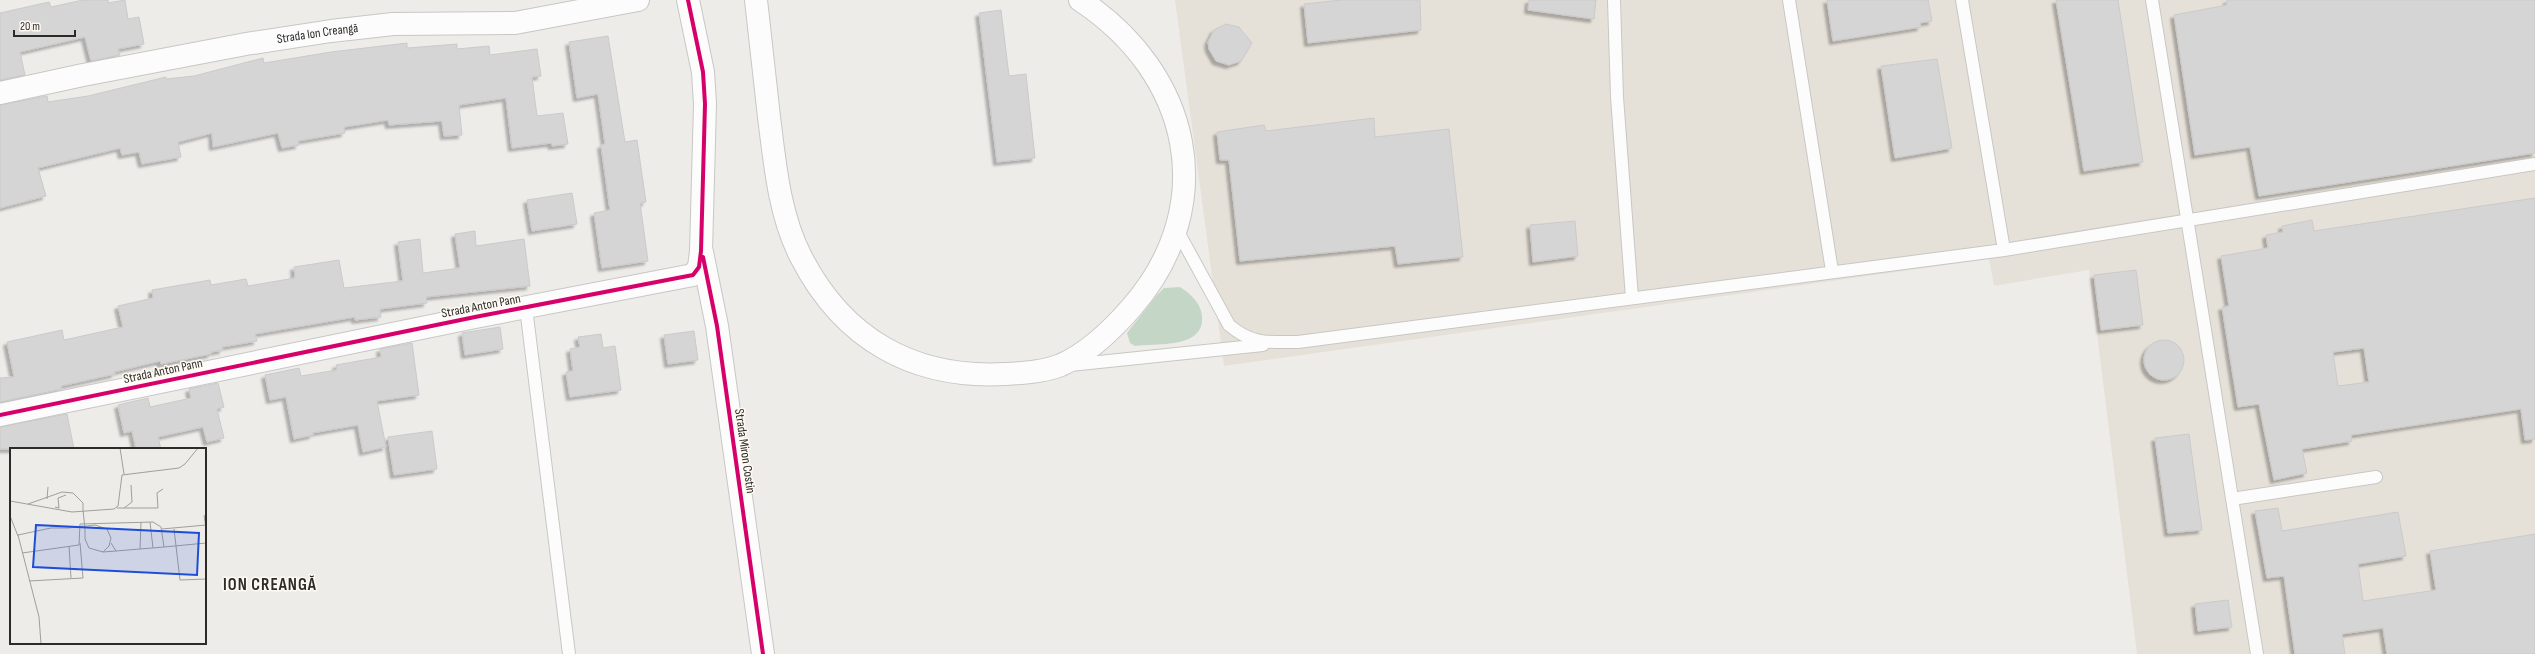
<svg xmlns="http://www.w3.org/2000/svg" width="2535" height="654" viewBox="0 0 2535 654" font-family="'Sofia Sans Condensed',sans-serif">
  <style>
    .built { fill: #e6e1d8 }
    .green { fill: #c4d7c7 }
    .building { fill: #d6d5d5; stroke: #cbc9ca; fill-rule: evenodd; filter: url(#shadow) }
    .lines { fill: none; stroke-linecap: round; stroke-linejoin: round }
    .lane-casing { stroke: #c8c7c4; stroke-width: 14 }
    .street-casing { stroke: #c8c7c4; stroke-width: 24 }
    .secondary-casing { stroke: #c8c7c4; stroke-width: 24 }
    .lane { stroke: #fcfcfc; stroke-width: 12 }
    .street { stroke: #fcfcfc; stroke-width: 22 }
    .secondary { stroke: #fcfcfc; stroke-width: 22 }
    .cycleway-casing { stroke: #fefaf3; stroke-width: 6 }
    .cycleway { stroke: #d6006c; stroke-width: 4 }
    .labels { text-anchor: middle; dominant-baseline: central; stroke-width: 3; stroke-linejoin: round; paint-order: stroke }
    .street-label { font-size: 13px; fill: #2c2b28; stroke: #fefaf3 }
    .district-label { font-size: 17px; font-weight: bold; letter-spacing: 1px; fill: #2c2b28; stroke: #fefaf3 }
    .inset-road { fill: none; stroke: #a09f9c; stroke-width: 1 }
    .view { fill: #1d4ed8; fill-opacity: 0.15; stroke: #1d4ed8; stroke-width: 2 }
    .inset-edge { fill: none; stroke: #2c2b28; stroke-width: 2 }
  </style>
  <defs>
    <filter id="shadow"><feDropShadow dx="-3.5" dy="3.5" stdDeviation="1" flood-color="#0004"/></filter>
  </defs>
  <rect width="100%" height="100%" fill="#eeece9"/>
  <path class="built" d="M1175,0H2535V654H2137L2089,270L1994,286L1989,259L1224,366Z"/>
  <path class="green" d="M1180,287C1190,293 1201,303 1202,316C1205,349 1157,343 1135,346L1130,343L1127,333L1157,295L1164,288Z"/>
  <path class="building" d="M83,0H108V3L125,0L128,19L139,17L144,44L118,49L120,55L91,61L85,37L20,52L25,75L0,80V13L49,2L51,7Z
    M1341,0H1420L1421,30L1308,43L1304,4Z
    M1529,0H1596L1594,19L1528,10Z
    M1827,0H1928L1932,21L1920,23L1921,27L1833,41Z
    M2056,0H2118L2143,162L2084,171Z
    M2227,0H2535V153L2259,196L2250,147L2195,155L2174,15L2227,5Z
    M1001,10L1009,76L1026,74L1035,158L997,162L979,13Z
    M1226,24L1239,27L1252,43L1241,61L1229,65L1216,61L1209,49L1208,42L1214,30Z
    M608,36L625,142L637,140L646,202L640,203L648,261L602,268L594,213L610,210L601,145L605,144L598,94L577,98L569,42Z
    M407,43V48L457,44V49L489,46L490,55L537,49L541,76L532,77L537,116L563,113L568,144L552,146L551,143L512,148L506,98L459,105L462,135L444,136L442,121L389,125L388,120L344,127L345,133L298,141L299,145L282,148L278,133L213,147L212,133L178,142L181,157L142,164L139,152L122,155L120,148L38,168L46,196L0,208V105L47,96L48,102L88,96L166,77V79L194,76L263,58L264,63L331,52Z
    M1937,59L1952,148L1895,158L1881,66Z
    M1374,118L1375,137L1449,129L1463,257L1398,264L1395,246L1240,261L1229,160H1220L1217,132L1264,125L1266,131Z
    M572,193L577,224L532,231L527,200Z
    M2535,198V439L2525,440L2521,409L2351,435L2352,441L2302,449L2307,473L2274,480L2259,404L2238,407L2222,307L2229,306L2221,256L2268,248L2266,235L2283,232L2282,226L2312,220L2314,231ZM2364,348L2369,382L2338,386L2333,352Z
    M1575,221L1578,256L1533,262L1530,225Z
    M475,231L476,246L524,239L530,286L426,297L427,303L380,309L381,317L355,320V317L255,334L257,341L222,347L223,350L211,352V354L161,364L160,361L114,372L115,374L61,386L62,389L0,402V378L14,377L7,342L62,330L64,340L123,327L118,306L153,298L152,290L210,280L211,285L246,279L248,286L295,278L294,267L339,260L344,288L403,281L398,242L420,239L423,273L460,268L455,234Z
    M2136,270L2143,325L2101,330L2094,275Z
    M500,327L503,349L465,355L462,333Z
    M694,331L698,360L668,364L664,335Z
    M601,334L603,348L615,346L621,390L570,397L566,372L573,371L570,349L580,347L578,337Z
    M2144 360a20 20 0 1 1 40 0a20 20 0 1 1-40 0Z
    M412,343L419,395L377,401L386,447L363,452L358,425L312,433L313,435L294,439L286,397L270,400L265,375L299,368L301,376L337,370L336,365L381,357L380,349Z
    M218,383L224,407L217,409L224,438L207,442L203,427L158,437L161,449H136L132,431L124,433L118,405L148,398L150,407L191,398L189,389Z
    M67,414L74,449H0V427Z
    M432,431L437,469L394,475L388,437Z
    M2189,434L2202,530L2168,533L2155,438Z
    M2278,508L2282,531L2398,512L2406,556L2358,564L2363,601L2436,590L2430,551L2535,534V654H2387L2383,628L2342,634L2345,654H2295L2284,576L2267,578L2255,511Z
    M2228,600L2232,627L2198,631L2195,604Z"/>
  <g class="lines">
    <defs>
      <path id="lane" d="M1614,0L1617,97L1632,298
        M1789,0L1832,271
        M1962,0L2004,250L2535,164
        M2152,0L2257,654
        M1177,230L1229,325C1252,345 1269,342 1298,342L2004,250
        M526,308L569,654
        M1070,365L1263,345
        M2232,499L2376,477"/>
      <path id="street" d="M702,252L717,326L763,654
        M0,415L475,317L693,275L699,267L701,251L705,104L703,72L688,0"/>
      <g id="secondary">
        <path d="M756,0C760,39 765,78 769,117C775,164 779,214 801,257C843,339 913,379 1005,374C1023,373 1044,372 1061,365C1088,353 1112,330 1132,307C1221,204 1191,73 1080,0"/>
        <path id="s1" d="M0,93L83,75L246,44L331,31L393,24L515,23L638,0"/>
      </g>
    </defs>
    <use href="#lane" class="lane-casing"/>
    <use href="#street" class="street-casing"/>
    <use href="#secondary" class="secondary-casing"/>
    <use href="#lane" class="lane"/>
    <use href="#street" class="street"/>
    <use href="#secondary" class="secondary"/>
    <defs>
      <path id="cycleway" d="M703,257L717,326L763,654
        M0,415L475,317L693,275L699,267L701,251L705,104L703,72L688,0"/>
    </defs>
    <use href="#cycleway" class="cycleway-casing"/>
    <use href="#cycleway" class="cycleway"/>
  </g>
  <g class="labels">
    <g class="street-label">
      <text stroke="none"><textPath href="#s1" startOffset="323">Strada Ion Creangă</textPath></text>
      <text transform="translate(481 306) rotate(-11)">Strada Anton Pann</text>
      <text transform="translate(163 371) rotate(-12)">Strada Anton Pann</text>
      <text transform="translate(745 451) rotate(82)">Strada Miron Costin</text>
    </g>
    <g class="district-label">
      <text x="270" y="585">ION CREANGĂ</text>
    </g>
  </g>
  <g transform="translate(10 448)">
    <rect width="196" height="196" fill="#eeece9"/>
    <path class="inset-road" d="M110,0L114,26M37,51L38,39M0,53L62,64L104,61L108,58L112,27L169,20L175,16L188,0M18,56L52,44L63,45L73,55V62L75,81V91L79,100L93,104L99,98L101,90L97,81L85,77L77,78H73L59,80H41L8,87L29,169L31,196M45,59L49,60L48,50L56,47M107,60H148L147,45L153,41M114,60L122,54L121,37M194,67L196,80M0,68L8,88M140,74L143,100M152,81L196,77M164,81L170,132L196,131M101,95L106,103L154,99M59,98L61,130M130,101L131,74M93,104L106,103M12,105L69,97L70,76L143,74L151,79L154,99L196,95M19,133L73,130L70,95"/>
    <path class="view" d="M26,77L189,85L187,127L23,119Z"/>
    <rect width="196" height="196" class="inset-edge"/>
  </g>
  <path d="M14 30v6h61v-6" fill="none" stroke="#2c2b28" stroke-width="2"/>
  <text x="20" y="30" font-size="12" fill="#2c2b28" stroke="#fefaf3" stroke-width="3" paint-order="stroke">20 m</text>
</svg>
